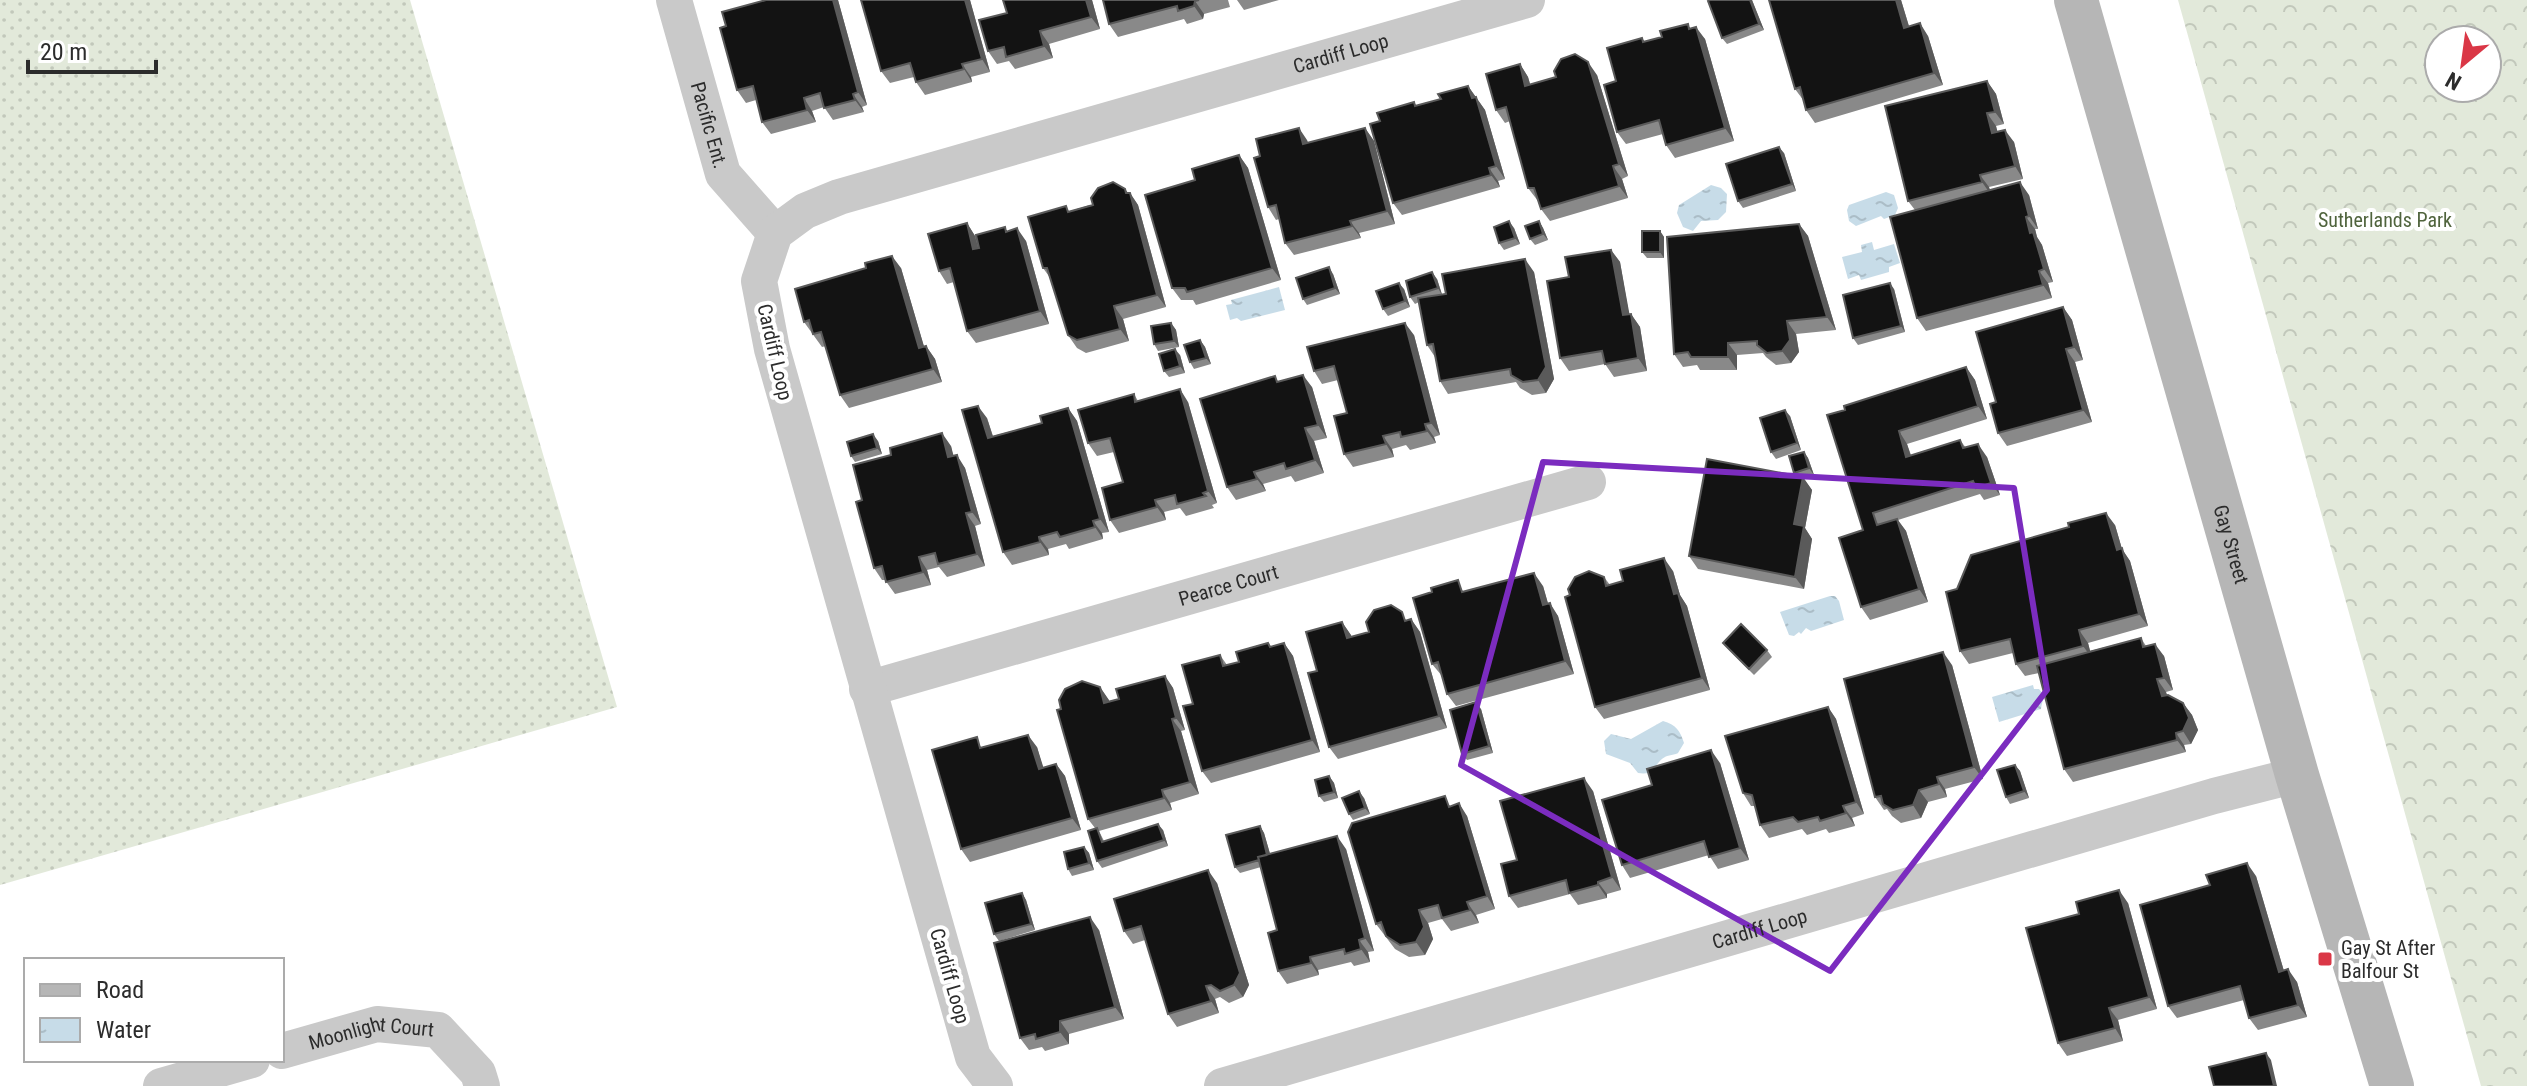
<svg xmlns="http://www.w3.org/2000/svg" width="2527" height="1086" viewBox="0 0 2527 1086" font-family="'Roboto Condensed',sans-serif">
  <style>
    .grass { fill: url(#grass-dots) }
    .forest { fill: url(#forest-crowns); fill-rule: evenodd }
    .water { fill: url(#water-ripples) }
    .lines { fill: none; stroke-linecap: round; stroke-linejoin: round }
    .minor { stroke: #c9c9c9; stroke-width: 36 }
    .secondary { stroke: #b6b6b6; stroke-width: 44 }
    .wall { fill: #898989 }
    .shaded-wall { fill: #5a5a5a }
    .building { fill: #131313; stroke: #5a5a5a; stroke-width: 2 }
    .marked { fill: none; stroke: #7b2cbf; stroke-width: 6; stroke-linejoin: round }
    .poi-dot { fill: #da3746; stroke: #fff; stroke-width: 3 }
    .labels { text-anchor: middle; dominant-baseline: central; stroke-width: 8; stroke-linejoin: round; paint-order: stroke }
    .street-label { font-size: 20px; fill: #2c2c2c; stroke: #fff }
    .park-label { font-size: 20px; fill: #50643d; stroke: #fff }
    .poi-label { font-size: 20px; fill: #2c2c2c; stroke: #fff; text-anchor: start }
  </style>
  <defs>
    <pattern id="grass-dots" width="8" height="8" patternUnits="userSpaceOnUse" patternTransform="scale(2)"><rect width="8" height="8" fill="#e2e9da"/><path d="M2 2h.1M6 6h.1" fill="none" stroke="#c2c8bb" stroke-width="1.8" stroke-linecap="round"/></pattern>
    <pattern id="forest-crowns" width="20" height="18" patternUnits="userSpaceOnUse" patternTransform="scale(2)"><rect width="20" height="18" fill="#e2e9da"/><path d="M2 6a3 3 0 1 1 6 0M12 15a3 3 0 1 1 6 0" fill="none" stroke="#c2c8bb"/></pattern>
    <pattern id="water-ripples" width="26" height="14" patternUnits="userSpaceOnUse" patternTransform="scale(2)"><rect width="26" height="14" fill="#c7dce8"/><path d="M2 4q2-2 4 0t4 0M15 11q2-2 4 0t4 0" fill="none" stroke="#abbdc7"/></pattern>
  </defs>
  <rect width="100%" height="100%" fill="#fff"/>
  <path class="grass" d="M0,0H410L617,707L0,885Z"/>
  <path class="forest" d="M2178,0H2527V1086H2481ZM2439,40H2487V88H2439Z"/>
  <path class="water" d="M1711,185L1721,188L1727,194L1726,212L1718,220L1701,221L1693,231L1683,227L1677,213L1679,205Z
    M1886,192L1894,195L1898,208L1895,215L1884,219L1881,216L1856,226L1849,221L1847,210L1849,205Z
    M1872,242L1874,250L1894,244L1900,263L1889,267V272L1861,280L1859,275L1848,279L1842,257L1862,252L1861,245Z
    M1279,287L1285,310L1241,321L1237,318L1230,320L1226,305L1232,304L1231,300Z
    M1830,596H1835L1839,601L1844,620L1811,631L1806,628L1801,634L1799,632L1794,636L1789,635L1780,612Z
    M2033,685L2034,689H2039C2047,697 2042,700 2041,709L1999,722L1992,697Z
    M1663,721C1676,725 1680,730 1684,743L1678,753C1677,754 1666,756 1665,757C1653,764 1656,776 1638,773L1630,763L1606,754L1604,741L1611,734L1631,739Z"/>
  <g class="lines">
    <g class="minor">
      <path id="s1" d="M674,0L723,174L775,233"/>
      <path id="s2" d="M867,689L1588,482"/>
      <path id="s3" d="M282,1051L377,1024L438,1030L478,1073L482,1086"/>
      <path d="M161,1086L252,1060"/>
      <path id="s4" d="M995,1086L973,1057L772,349L759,281L775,233L805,211L839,197L1527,0"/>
      <path id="s5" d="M1222,1086L2214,796L2297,775"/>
    </g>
    <path class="secondary" id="s6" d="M2076,0L2297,775L2392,1086"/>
  </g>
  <path class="wall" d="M766,0H838L867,105L862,107L864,112L833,120L824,107L812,111L816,122L771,134L762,122L756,100L746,103L737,90L726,26Z
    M861,0H970L990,72L971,77L972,82L925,95L916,82L914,77L890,83L881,71Z
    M1092,0L1100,29L1049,44L1053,58L1015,69L1009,61L997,64L988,51Z
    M1103,0H1228L1230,7L1204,14L1203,19L1187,24L1184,19L1118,37L1109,24Z
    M1237,0H1279L1244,10Z
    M1752,0L1764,30L1727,44L1722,38Z
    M1769,0H1901L1909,26L1928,36L1943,85L1815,123L1806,110L1804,101L1795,89Z
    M1691,28L1705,39L1734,141L1675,158L1666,145L1663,134L1626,144L1617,132L1642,38L1645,42Z
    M1520,64L1528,77L1530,84L1597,75L1628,176L1622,179L1628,198L1550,221L1541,209L1538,201L1528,188L1510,121L1505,123L1496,110Z
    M1987,81L1996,94L2004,124L1996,126L1997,132L2014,142L2023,179L1989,187L1990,190L2029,195L2038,229H2035L2037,237L2042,245L2053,282L2048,283L2052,298L1926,331L1917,318L1915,210L1908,201Z
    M1468,86L1485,110L1505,179L1498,181L1500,187L1402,215L1393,203L1417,106L1441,99Z
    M1365,128L1374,141L1395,224L1359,233L1361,238L1294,255L1285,243L1279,219L1276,220L1268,207L1307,140L1308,143Z
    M1784,153L1796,191L1743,208L1738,201Z
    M1239,155L1248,168L1281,280L1196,305L1193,300H1181L1172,288L1195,180Z
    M1130,193L1138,205L1166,307L1123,319L1129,341L1086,353L1077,348L1068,335L1051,279L1043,268L1070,211Z
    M1539,221L1543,228L1548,240L1535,245L1530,239Z
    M967,223L975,236L1008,231L1026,241L1049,324L976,343L967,331L954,282L947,284L939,271Z
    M1799,224L1808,236L1836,330L1796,334L1799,352L1791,363L1776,365L1766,357L1763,353L1737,355V370H1700L1697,365L1683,367L1674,354Z
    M1514,228L1520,244L1504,250L1499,243Z
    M1660,231L1664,237V258H1647L1642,252Z
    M1611,250L1620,262L1629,315L1631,314L1640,327L1647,371L1614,377L1605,364L1569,371L1560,358L1569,277Z
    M901,268L924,347L926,346L935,359L942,382L849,408L840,395L826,346L822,347L804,322Z
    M1534,272L1554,379L1546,393L1532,395L1520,388L1516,382L1448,394L1440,381L1435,357L1427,345L1419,302L1415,304L1410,297L1437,279L1442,294Z
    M1333,274L1340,294L1307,305L1303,299Z
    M1404,289L1410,307L1388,316L1383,309Z
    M1894,289L1905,332L1858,345L1853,338Z
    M2063,307L2072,320L2083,360L2075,362L2092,422L2007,446L1998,433L1996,402Z
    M1171,323L1176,330L1179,347L1158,351L1154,344Z
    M1414,335L1440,435L1434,437L1436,443L1410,450L1406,445L1392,449L1394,457L1353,467L1344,454L1347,413L1338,380L1322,384L1314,371Z
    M1200,340L1205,347L1211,364L1194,369L1190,362Z
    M1180,355L1185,373L1169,377L1164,371Z
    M1966,367L1975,380L1987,419L1907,444L1911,455L1960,440L1966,448L1987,457L2000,495L1984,500L1980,494L1898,520L1906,531L1928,602L1870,620L1861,607L1863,530L1845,410Z
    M1279,382L1312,387L1327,438L1314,441L1324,473L1295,482L1291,476L1263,484L1266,491L1236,500L1227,487Z
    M1134,394L1138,401L1188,402L1217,503L1212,505L1214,508L1186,516L1180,508L1164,512L1166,520L1119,533L1110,520L1123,482L1114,452L1097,456L1088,443Z
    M1068,408L1077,421L1109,532L1102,533L1103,539L1069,549L1066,544L1048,549L1049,555L1012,565L1003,552L987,418L993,436L1042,423Z
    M1790,416L1801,450L1776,459L1771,452Z
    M878,441L882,454L855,462L851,456Z
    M951,446L953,456L965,468L981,524L975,526L985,566L947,577L939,567L927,570L931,585L895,594L885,580H882L874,568Z
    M1804,452L1808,458L1814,475L1803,478L1812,490L1805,528L1812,539L1804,589L1698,569L1689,556L1796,476L1794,473Z
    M2115,525L2122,549L2130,561L2148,626L2088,643L2090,651L2141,638L2146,646L2164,656L2173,690L2166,692L2167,695L2183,703L2192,715L2198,730L2191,744L2184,745L2186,752L2073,782L2064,769L2039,673L2025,676L2016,664L2013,653L1969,664L1960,651L1957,589Z
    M1673,571L1680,595L1687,606L1710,690L1604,719L1595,707L1570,595L1604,577L1610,585Z
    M1543,586L1548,604L1558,616L1574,674L1456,706L1447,694L1442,676L1432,664L1466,591Z
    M1411,619L1420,632L1447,728L1338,759L1329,747L1317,671L1342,622L1352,637Z
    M1268,643L1271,647L1284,643L1293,656L1320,752L1211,783L1202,771L1220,655L1227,665L1239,662Z
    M1723,643L1767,650L1772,657L1754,675L1728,649Z
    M1952,665L1983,779L1945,789L1947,797L1928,802L1921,818L1901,823L1892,816L1887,809L1884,810L1875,797Z
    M1165,676L1173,688L1185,730L1181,731L1199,794L1170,803L1172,810L1099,831L1104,841L1163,830L1168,846L1102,868L1097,861L1095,828L1088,819L1061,709L1100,687L1109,701L1119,699Z
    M1828,707L1836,719L1864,814L1852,818L1855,826L1829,833L1826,829L1807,835L1802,829L1769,838L1760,825L1755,806H1751L1743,793Z
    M1481,709L1493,753L1467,760L1462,754Z
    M984,747H1037L1043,768L1056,764L1065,776L1081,830L970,862L961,849Z
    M1720,763L1749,860L1718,869L1709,855L1630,878L1622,865L1652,785Z
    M2015,765L2020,771L2029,798L2010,804L2006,797Z
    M1329,776L1334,783L1338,798L1324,802L1319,796Z
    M1593,791L1621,890L1607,894V898L1578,905L1570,894L1518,908L1509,896L1517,860Z
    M1364,798L1370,814L1353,820L1349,814Z
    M1452,806L1467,816L1495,909L1476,915L1479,923L1451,931L1442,919L1428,923L1433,939L1425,955L1409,957L1395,949L1376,924Z
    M1260,826L1264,833L1270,854L1346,849L1374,951L1368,952L1370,962L1354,966L1351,962L1318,970L1319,975L1287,984L1278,971L1277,930L1261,867L1240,873L1235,867Z
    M1084,847L1089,853L1094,870L1072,876L1068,869Z
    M2256,876L2284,971L2297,982L2307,1017L2258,1030L2249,1018L2244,1000L2177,1018L2168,1006Z
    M1217,883L1249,985L1243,997L1229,1003L1220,997L1215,999L1219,1013L1177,1027L1168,1014L1145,940L1133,944L1124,931Z
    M1022,893L1026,900L1035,930L999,941L994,934Z
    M2128,903L2157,1009L2118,1020L2123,1041L2067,1056L2058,1043Z
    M1099,930L1124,1019L1069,1034V1044L1045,1051L1042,1047L1029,1050L1020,1038Z"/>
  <path class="shaded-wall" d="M833,0H838L867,105L858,92Z
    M965,0H970L990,72L982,59Z
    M1086,0H1092L1100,29L1091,17Z
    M1750,0H1752L1764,30L1759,24Z
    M1896,0H1901L1913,40L1904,28Z
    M1195,1L1204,14L1203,19L1194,6Z
    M1920,23L1928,36L1943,85L1934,73Z
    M1696,27L1705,39L1734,141L1725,128Z
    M1040,31L1049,44L1053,58L1044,46Z
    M1588,62L1597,75L1628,176L1619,164Z
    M962,64L971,77L972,82L964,69Z
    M1520,64L1528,77L1534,98L1525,86Z
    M1987,81L1996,94L2004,124L1995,112Z
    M1468,86L1485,110L1505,179L1496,166Z
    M853,94L862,107L864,112L855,100Z
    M804,98L812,111L816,122L807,110Z
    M1987,113L1996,126L2001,145L1992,133Z
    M1299,128L1307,140L1312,156L1303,144Z
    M1365,128L1374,141L1395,224L1387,211Z
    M2005,130L2014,142L2023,179L2015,166Z
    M1779,147L1784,153L1796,191L1792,184Z
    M1239,155L1248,168L1281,280L1272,268Z
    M1613,166L1622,179L1628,198L1619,186Z
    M1489,168L1498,181L1500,187L1491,175Z
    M1980,175L1989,187L1991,195L1982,182Z
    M2020,182L2029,195L2038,229L2029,216Z
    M1125,189L1131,197L1130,193L1138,205L1166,307L1157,295Z
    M2026,217L2035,229L2037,237L2042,245L2053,282L2044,269L2030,233Z
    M1350,221L1359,233L1361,238L1352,226Z
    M1509,221L1514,228L1520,244L1515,238Z
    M1539,221L1543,228L1548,240L1543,234Z
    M967,223L975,236L982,262L973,249Z
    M1799,224L1808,236L1836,330L1827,317Z
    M1017,228L1026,241L1049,324L1040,311Z
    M1660,231L1664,237V258L1660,252Z
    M1611,250L1620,262L1632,328L1623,315Z
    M892,256L901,268L928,360L919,348Z
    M1525,259L1534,272L1554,379L1546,393L1538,380Z
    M1329,267L1333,274L1340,294L1335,288Z
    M2039,271L2048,283L2052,298L2043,285Z
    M1432,272L1437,279L1442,295L1438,288Z
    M1399,283L1404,289L1410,307L1405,301Z
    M1890,283L1894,289L1905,332L1901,326Z
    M1114,306L1123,319L1129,341L1120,329Z
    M2063,307L2072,320L2083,360L2074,347Z
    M1631,314L1640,327L1647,371L1638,358Z
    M1787,321L1796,334L1799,352L1791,363L1782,351Z
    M1171,323L1176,330L1179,347L1174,341Z
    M1405,323L1414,335L1440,435L1431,423Z
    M1200,340L1205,347L1211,364L1206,358Z
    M1728,343L1737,355V370L1728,357Z
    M926,346L935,359L942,382L933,369Z
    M1175,349L1180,355L1185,373L1180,366Z
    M2066,349L2075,362L2092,422L2083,410Z
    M1966,367L1975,380L1987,419L1978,406Z
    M1303,375L1312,387L1327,438L1318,425Z
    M1180,389L1188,402L1217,503L1208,491Z
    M978,406L987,418L997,450L988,438Z
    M1068,408L1077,421L1109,532L1100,519Z
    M1785,410L1790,416L1801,450L1797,443Z
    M1425,424L1434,437L1436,443L1427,431Z
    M1305,428L1314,441L1324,473L1315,460Z
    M1899,431L1907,444L1915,469L1906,457Z
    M942,433L951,446L957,469L948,457Z
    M873,434L878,441L882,454L877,448Z
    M1383,436L1392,449L1394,457L1386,444Z
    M1978,444L1987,457L2000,495L1991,483Z
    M1804,452L1808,458L1814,475L1809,468Z
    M957,455L965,468L981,524L972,512Z
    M1254,472L1263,484L1266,491L1257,479Z
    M1803,477L1812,490L1805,528L1812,539L1804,589L1795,577L1794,524Z
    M1155,500L1164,512L1166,520L1157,507Z
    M966,513L975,526L985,566L977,554Z
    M2106,513L2115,525L2122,549L2130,561L2148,626L2139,614L2117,550Z
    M1897,519L1906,531L1928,602L1919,589Z
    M1093,521L1102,533L1103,539L1095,527Z
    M1039,537L1048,549L1049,555L1040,542Z
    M919,557L927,570L931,585L923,572Z
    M1664,558L1673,571L1680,595L1687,606L1710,690L1702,678L1674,594Z
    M1534,573L1543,586L1552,617L1543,605Z
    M1550,603L1558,616L1574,674L1565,661Z
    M1411,619L1420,632L1447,728L1439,716Z
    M1342,622L1351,635L1355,651L1347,638Z
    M2079,630L2088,643L2092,658L2083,646Z
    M1284,643L1293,656L1320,752L1312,740Z
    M2155,644L2164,656L2173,690L2164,678Z
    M1943,652L1952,665L1983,779L1974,767Z
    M1165,676L1173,688L1185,730L1176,718Z
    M2157,679L2166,692L2171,709L2162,696Z
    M1100,687L1109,700L1113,715L1104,703Z
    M1476,702L1481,709L1493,753L1489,746Z
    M2183,703L2192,715L2198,730L2191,744L2183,731Z
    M1828,707L1836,719L1864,814L1856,802Z
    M1172,719L1181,731L1199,794L1190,782Z
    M2176,733L2184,745L2186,752L2177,740Z
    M1028,735L1037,747L1048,782L1039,769Z
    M1711,750L1720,763L1749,860L1740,848Z
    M1056,764L1065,776L1081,830L1072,818Z
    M2015,765L2020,771L2029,798L2024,791Z
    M1329,776L1334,783L1338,798L1334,792Z
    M1937,777L1945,789L1947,797L1939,784Z
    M1584,778L1593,791L1621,890L1612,877Z
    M1162,790L1170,803L1172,810L1164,798Z
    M1919,790L1928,802L1921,818L1913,805Z
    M1359,791L1364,798L1370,814L1365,808Z
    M1459,803L1467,816L1495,909L1487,896Z
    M1843,806L1852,818L1855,826L1846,813Z
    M1158,824L1163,830L1168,846L1164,840Z
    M1260,826L1264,833L1273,864L1268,858Z
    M1337,836L1346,849L1374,951L1365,938Z
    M1084,847L1089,853L1094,870L1089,863Z
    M2247,863L2256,876L2288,985L2279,972Z
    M1208,870L1217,883L1249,985L1243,997L1234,985Z
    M1598,882L1607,894V898L1598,885Z
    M2119,890L2128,903L2157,1009L2149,997Z
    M1022,893L1026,900L1035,930L1031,924Z
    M1467,902L1476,915L1479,923L1470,910Z
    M1419,910L1428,923L1433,939L1425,955L1416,942Z
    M1090,917L1099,930L1124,1019L1115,1007Z
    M1359,940L1368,952L1370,962L1361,949Z
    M1310,957L1318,970L1319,975L1311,963Z
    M2288,969L2297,982L2307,1017L2298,1005Z
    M1206,986L1215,999L1219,1013L1211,1001Z
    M2109,1008L2118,1020L2123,1041L2115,1028Z
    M1060,1021L1069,1034V1044L1060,1032Z
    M2266,1053L2271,1060L2277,1086H2274Z"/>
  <path class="building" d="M766,0H833L858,92L853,94L855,100L824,108L820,93L804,98L807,110L762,122L753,86L737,90L720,28L726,26L722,12Z
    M861,0H965L982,59L962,64L964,69L916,82L910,63L881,71Z
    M1003,0H1086L1091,17L1040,31L1044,46L1006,57L1004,47L988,51L979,20L1007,13Z
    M1103,0H1199L1195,1L1194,6L1178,11L1177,6L1109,24Z
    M1710,0H1750L1759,24L1722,38L1708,1Z
    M1769,0H1896L1904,28L1920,23L1934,73L1806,110L1800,87L1795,89Z
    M1688,24L1689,29L1696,27L1725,128L1666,145L1659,120L1617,132L1604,85L1616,81L1607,48L1642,38L1643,42L1662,37L1660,31Z
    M1575,54L1588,62L1619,164L1613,166L1619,186L1541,209L1534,188H1528L1506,107L1496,110L1486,74L1520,64L1525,86L1556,77L1554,71L1561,59Z
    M1987,81L1995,112L1987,113L1992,133L2005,130L2015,166L1980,175L1982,182L1908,201L1885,106Z
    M1468,86L1472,98L1476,97L1496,166L1489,168L1491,175L1393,203L1370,124L1380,121L1377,113L1414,102L1415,106L1441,99L1438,94Z
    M1299,128L1303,144L1365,128L1387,211L1350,221L1352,226L1285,243L1276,205L1268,207L1254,158L1260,156L1256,139Z
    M1779,147L1792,184L1738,201L1726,164Z
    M1239,155L1272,268L1187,292L1185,288H1172L1145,195L1195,180L1192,169Z
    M1113,182L1125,189L1126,193H1130L1157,295L1114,306L1120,329L1077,340L1068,335L1047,268H1043L1028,217L1066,206L1068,212L1093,205L1091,198L1098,188Z
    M2020,182L2029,216L2026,217L2030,233L2033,232L2044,269L2039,271L2043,285L1917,318L1890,217Z
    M1509,221L1515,238L1499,243L1494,227Z
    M1539,221L1543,234L1530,239L1525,226Z
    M967,223L973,249L979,248L976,235L1005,227L1006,232L1017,228L1040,311L967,331L950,268L939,271L928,234Z
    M1799,224L1827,317L1787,321L1790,340L1782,351L1767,353L1757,345V341L1728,343V357H1691L1688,352L1674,354L1667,237Z
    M1642,231H1660V252H1642Z
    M1611,250L1623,315L1631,314L1638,358L1605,364L1602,351L1560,358L1547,281L1569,277L1565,257Z
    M892,256L919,348L926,346L933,369L840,395L821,332L813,334L809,320L804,322L795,289L866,268L865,263Z
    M1525,259L1546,367L1538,380L1523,382L1511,375L1510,369L1440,381L1433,344L1427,345L1418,298L1446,294L1442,274Z
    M1329,267L1335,288L1303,299L1296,278Z
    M1432,272L1438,288L1410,297L1406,281Z
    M1399,283L1405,301L1383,309L1376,291Z
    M1890,283L1901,326L1853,338L1843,295Z
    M2063,307L2074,347L2066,349L2083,410L1998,433L1990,404L1996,402L1976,332Z
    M1171,323L1174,341L1154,344L1151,326Z
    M1405,323L1431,423L1425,424L1427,431L1401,437L1400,432L1383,436L1386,444L1344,454L1334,416L1347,413L1334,366L1314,371L1307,347Z
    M1200,340L1206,358L1190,362L1184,345Z
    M1175,349L1180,366L1164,371L1159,354Z
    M1966,367L1978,406L1899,431L1906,457L1960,440L1963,448L1978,444L1991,483L1976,488L1973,481L1873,513L1877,525L1897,519L1919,589L1861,607L1839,538L1863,530L1827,415L1845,410L1844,406Z
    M1303,375L1318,425L1305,428L1315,460L1286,469L1284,463L1254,472L1257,479L1227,487L1200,399L1275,376L1277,382Z
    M1180,389L1208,491L1203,493L1206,496L1177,504L1175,495L1155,500L1157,507L1110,520L1102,488L1123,482L1110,438L1088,443L1078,410L1134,394L1135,402Z
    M978,406L988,438L1042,423L1040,416L1068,408L1100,519L1093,521L1095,527L1060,537L1057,532L1039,537L1040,542L1003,552L962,410Z
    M1785,410L1797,443L1771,452L1760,418Z
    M942,433L948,457L957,455L972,512L966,513L977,554L938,564L935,553L919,557L923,572L886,582L882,566L874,568L856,502L862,500L853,465L891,455L890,448Z
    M873,434L877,448L851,456L847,442Z
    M1804,452L1809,468L1794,473L1789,456Z
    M1707,459L1803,477L1794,524L1804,526L1795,577L1689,556Z
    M2106,513L2117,550L2122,548L2139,614L2079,630L2083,646L2016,664L2010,639L1960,651L1946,592L1957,589L1971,555L2069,527L2068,523Z
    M1664,558L1674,594L1678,593L1702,678L1595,707L1565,597L1570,595L1568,589L1575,577L1589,571L1604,577L1606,586L1623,581L1620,570Z
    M1534,573L1543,605L1550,603L1565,661L1447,694L1438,662L1432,664L1413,598L1432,592L1431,588L1458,580L1462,592Z
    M1391,605L1402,612L1405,621L1411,619L1439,716L1329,747L1308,673L1317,671L1306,632L1342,622L1347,638L1369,632L1366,622L1374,610Z
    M1741,624L1767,650L1749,669L1723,643Z
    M2141,638L2143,647L2155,644L2164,678L2157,679L2162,696L2168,695L2183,703L2189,718L2183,731L2176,733L2177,740L2064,769L2037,666Z
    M1268,643L1270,647L1284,643L1312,740L1202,771L1183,706L1193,704L1182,665L1220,655L1223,666L1239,662L1236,652Z
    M1943,652L1974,767L1937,777L1939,784L1919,790L1913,805L1893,810L1883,804L1881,796L1875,797L1844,679Z
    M1165,676L1176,718L1172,719L1190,782L1162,790L1164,798L1088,819L1057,710L1061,709L1059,700L1065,689L1082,681L1100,687L1104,703L1119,699L1116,689Z
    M1476,702L1489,746L1462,754L1450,710Z
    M1828,707L1856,802L1843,806L1846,813L1820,821L1818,817L1798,822L1793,817L1760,825L1752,795L1743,793L1725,736Z
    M1028,735L1039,769L1056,764L1072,818L961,849L932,750L977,737L980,748Z
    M1711,750L1740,848L1709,857L1704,841L1622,865L1602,800L1652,785L1647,769Z
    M2015,765L2024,791L2006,797L1997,770Z
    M1329,776L1334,792L1319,796L1315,780Z
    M1584,778L1612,877L1598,882V885L1569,893L1566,880L1509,896L1501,864L1517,860L1500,801Z
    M1359,791L1365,808L1349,814L1342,798Z
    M1445,796L1449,807L1459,803L1487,896L1467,902L1470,910L1442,918L1438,905L1419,910L1424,927L1416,942L1400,945L1386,936L1381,922L1376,924L1348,832L1352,823Z
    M1158,824L1164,840L1097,861L1088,831L1097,828L1102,842Z
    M1260,826L1267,855L1258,857L1259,860L1235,867L1226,835Z
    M1337,836L1365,938L1359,940L1361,949L1345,954L1344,949L1310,957L1311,963L1278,971L1268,933L1277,930L1258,857Z
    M1084,847L1089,863L1068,869L1064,852Z
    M2247,863L2279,972L2288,969L2298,1005L2249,1018L2240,986L2168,1006L2140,905L2210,885L2206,875Z
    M1208,870L1240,973L1234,985L1220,991L1211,985L1206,986L1211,1001L1168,1014L1141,926L1124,931L1114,899Z
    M2119,890L2149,997L2109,1008L2115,1028L2058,1043L2026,928L2079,914L2076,902Z
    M1022,893L1031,924L994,934L985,903Z
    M1090,917L1115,1007L1060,1021V1032L1036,1039L1035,1034L1020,1038L994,943Z
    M2266,1053L2274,1086H2214L2209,1067Z"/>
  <path class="marked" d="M1543,462L2014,488L2047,690L1830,971L1461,765Z"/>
  <rect class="poi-dot" x="2317" y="951" width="16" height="16" rx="4"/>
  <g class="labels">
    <g class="street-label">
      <text stroke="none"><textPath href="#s4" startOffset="1488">Cardiff Loop</textPath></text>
      <text stroke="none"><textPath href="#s1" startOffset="130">Pacific Ent.</textPath></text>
      <text transform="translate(775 352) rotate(77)">Cardiff Loop</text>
      <text stroke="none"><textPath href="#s6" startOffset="566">Gay Street</textPath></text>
      <text stroke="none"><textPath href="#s2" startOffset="376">Pearce Court</textPath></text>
      <text stroke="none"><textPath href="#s5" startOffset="560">Cardiff Loop</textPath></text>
      <text transform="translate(950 976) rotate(74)">Cardiff Loop</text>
      <text stroke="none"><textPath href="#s3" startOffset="92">Moonlight Court</textPath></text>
    </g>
    <g class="park-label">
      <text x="2385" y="220">Sutherlands Park</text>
    </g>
    <g class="poi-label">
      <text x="2341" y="948">Gay St After<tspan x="2341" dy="23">Balfour St</tspan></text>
    </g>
  </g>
  <rect x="24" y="958" width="260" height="104" fill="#ffffff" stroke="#ababab" stroke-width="2"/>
  <rect x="40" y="984" width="40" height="12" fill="#b6b6b6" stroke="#ababab" stroke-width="2"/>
  <text x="96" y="998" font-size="24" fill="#2c2c2c">Road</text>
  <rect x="40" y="1018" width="40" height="24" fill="url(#water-ripples)" stroke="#ababab" stroke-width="2"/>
  <text x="96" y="1038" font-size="24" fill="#2c2c2c">Water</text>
  <g transform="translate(2463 64) rotate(209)"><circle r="38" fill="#ffffff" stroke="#ababab" stroke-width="2"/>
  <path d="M0-6L14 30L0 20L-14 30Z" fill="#da3746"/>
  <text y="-12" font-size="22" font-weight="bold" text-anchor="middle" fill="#2c2c2c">N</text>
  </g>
  <path d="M28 60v12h128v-12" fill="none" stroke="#2c2c2c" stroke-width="4"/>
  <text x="40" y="60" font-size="24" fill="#2c2c2c" stroke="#ffffff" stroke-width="6" paint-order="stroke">20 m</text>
</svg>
